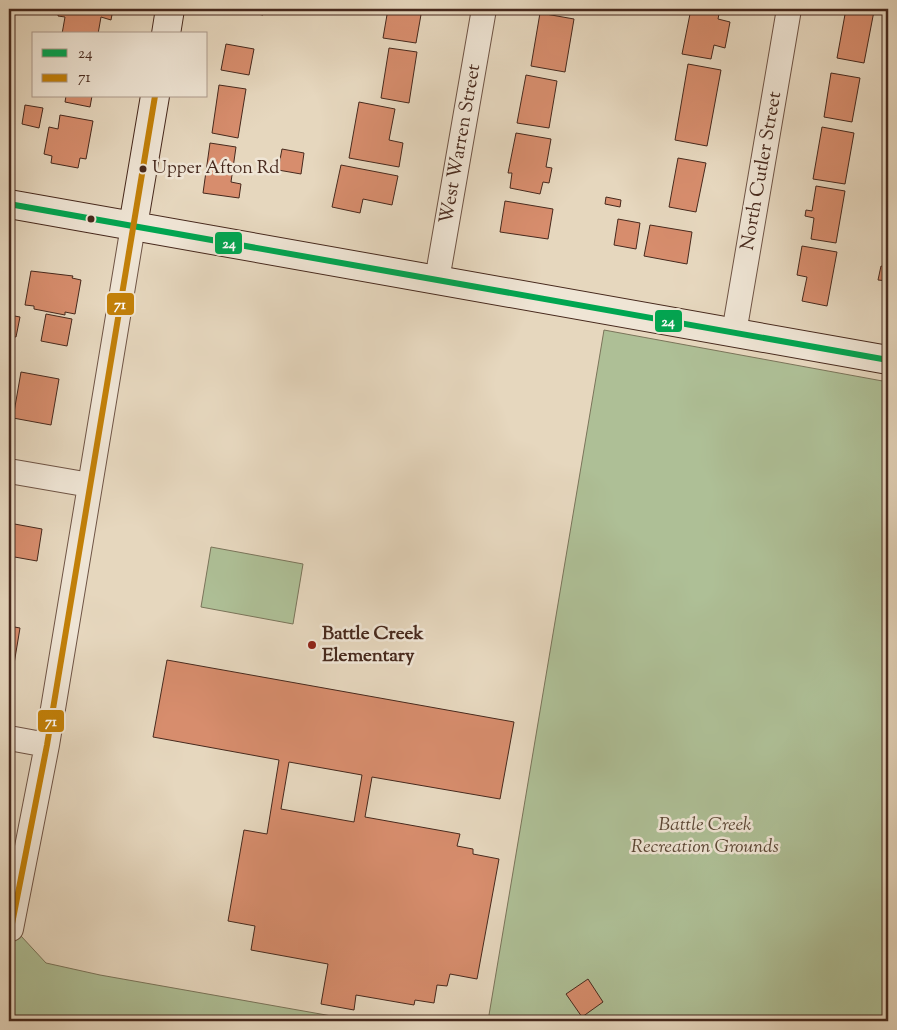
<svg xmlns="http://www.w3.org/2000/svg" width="897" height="1030" viewBox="0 0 897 1030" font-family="'Sorts Mill Goudy',serif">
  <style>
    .green { fill: #aebf96; stroke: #7a745a }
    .building { fill: #d78d6d; stroke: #47291d; fill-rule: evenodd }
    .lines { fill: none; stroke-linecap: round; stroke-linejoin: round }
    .street-casing { stroke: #6f5445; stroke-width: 26 }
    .secondary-casing { stroke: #47291d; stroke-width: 30 }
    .street { stroke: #efe5d5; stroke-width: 24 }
    .secondary { stroke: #efe5d5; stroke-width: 28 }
    .bus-1-casing { stroke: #efe5d5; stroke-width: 10 }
    .bus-2-casing { stroke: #efe5d5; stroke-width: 10 }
    .bus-1 { stroke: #00a651; stroke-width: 6 }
    .bus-2 { stroke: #c28009; stroke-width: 6 }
    .bus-dot { fill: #47291d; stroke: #efe5d5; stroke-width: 2 }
    .poi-dot { fill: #8f2418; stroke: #efe5d5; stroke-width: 2 }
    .labels { text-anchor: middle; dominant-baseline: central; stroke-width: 5; stroke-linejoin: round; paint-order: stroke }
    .bus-label { font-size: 18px; fill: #47291d; stroke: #efe5d5; text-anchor: start }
    .street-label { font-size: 19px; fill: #47291d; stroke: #efe5d5 }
    .poi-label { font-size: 19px; font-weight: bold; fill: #47291d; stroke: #efe5d5; text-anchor: start }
    .park-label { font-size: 19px; font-style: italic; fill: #5c4735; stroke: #efe5d5 }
    .line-badge { stroke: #efe5d5; stroke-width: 2 }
    .badge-label { font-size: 14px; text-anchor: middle; font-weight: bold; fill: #fff }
  </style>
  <rect width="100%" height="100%" fill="#e6d7be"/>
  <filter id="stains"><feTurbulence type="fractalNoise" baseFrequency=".004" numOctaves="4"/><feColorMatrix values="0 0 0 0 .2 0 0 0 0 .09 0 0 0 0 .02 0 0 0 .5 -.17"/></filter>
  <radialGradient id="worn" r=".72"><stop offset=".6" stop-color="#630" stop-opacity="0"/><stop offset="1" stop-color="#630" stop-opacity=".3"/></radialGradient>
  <path class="green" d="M604,330L888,382V1021H488Z
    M211,547L303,564L293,624L201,607Z
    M9,923L46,963L100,975L360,1021H9Z"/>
  <path class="building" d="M59,9H113L111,20L101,17L98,34H62L65,17L58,16Z
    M230,9H264L263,15Z
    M388,9H422L416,43L383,38Z
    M691,9H720L718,19L730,22L725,48L714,45L711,59L682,54Z
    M846,9L874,11L864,63L837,58Z
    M540,13L574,19L565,72L531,66Z
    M226,44L254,49L249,75L221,70Z
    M389,48L417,52L409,103L381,98Z
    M688,64L721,70L707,146L675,140Z
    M831,73L860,78L852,122L824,117Z
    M526,75L557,81L549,128L517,123Z
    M219,85L246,89L238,138L212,133Z
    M66,96H92L90,107L65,102Z
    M359,102L395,109L389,140L403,143L399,167L349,158Z
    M25,105L43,108L39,128L22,124Z
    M60,115L93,121L86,159L80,158L78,168L51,163L52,156L44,154L49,127L58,129Z
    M822,127L854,133L845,184L813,179Z
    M516,133L551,139L546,167L552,168L549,183L543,182L540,194L510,188L512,173H508Z
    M210,143L236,147L231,182L241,184L239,198L203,193Z
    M282,149L304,153L301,174L278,170Z
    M678,158L706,163L696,212L669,207Z
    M341,165L398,176L392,205L363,199L360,213L332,207Z
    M816,186L845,191L836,243L811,239L814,218L805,216L806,210L812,211Z
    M606,197L621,200L620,207L605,204Z
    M505,201L553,209L548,239L500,232Z
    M618,219L640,223L636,249L614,245Z
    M650,225L692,232L687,264L644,256Z
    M802,246L837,252L827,306L802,301L807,277L797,275Z
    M881,266L888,268V281L878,280Z
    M31,271L73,276L72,278L81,280L75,314L65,312V315L34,309V306L25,305Z
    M46,314L72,319L67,346L41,341Z
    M9,315L20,317L16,337L9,336Z
    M21,372L59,379L51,425L13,418Z
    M9,523L42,529L37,561L9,556Z
    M9,626L20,628L11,682L9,681Z
    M167,660L514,722L500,799L372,777L365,817L460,834L457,846L473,849V854L499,859L477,979L450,974L447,986L437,985L434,1003L415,1000L414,1005L356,995L354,1010L321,1004L328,964L251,950L255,926L228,921L244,830L267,834L279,760L153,737ZM289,762L362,775L354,822L281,809Z
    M588,979L603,1002L582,1017L566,994Z"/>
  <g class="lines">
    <defs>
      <path id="street" d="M437,280L484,9
        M734,333L789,9
        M9,471L90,485
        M9,738L47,745
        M11,929L47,745L133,226"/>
      <path id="secondary" d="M166,34L170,9
        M9,204L888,360
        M133,226L155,96"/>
    </defs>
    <use href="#street" class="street-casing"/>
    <use href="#secondary" class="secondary-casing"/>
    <use href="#street" class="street"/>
    <use href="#secondary" class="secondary"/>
    <defs>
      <path id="bus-1" d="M9,204L888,360"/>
      <path id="bus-2" d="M11,929L47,745L155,96"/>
    </defs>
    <use href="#bus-1" class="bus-1-casing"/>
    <use href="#bus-2" class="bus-2-casing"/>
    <use href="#bus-1" class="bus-1"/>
    <use href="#bus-2" class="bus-2"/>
  </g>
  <g class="bus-dot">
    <circle cx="143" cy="169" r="4.5"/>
    <circle cx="91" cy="219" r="4.5"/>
  </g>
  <circle class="poi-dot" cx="312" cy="645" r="5"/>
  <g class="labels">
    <g class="bus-label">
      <text x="152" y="169">Upper Afton Rd</text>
    </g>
    <g class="street-label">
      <text transform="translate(461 144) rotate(-80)">West Warren Street</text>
      <text transform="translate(762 171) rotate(-80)">North Cutler Street</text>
    </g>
    <g class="poi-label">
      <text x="322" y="634">Battle Creek<tspan x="322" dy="22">Elementary</tspan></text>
    </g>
    <g class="park-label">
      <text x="705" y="825">Battle Creek<tspan x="705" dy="22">Recreation Grounds</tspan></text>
    </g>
  </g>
  <g class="line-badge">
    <rect x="214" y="231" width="29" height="24" rx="5" fill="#00a651"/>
    <rect x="106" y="292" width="29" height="24" rx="5" fill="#c28009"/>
    <rect x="654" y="309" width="29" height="24" rx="5" fill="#00a651"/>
    <rect x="37" y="709" width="28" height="24" rx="5" fill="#c28009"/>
  </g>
  <g class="badge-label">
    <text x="229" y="248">24</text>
    <text x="120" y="309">71</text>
    <text x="668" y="326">24</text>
    <text x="51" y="726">71</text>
  </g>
  <rect width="897" height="1030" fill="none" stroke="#e6d7be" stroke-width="30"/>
  <rect x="10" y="10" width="877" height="1010" fill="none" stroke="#47291d" stroke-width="2.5"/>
  <rect x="15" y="15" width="867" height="1000" fill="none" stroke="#47291d"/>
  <rect x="32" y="32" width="175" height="65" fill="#efe5d5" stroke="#ac9a8b"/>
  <rect x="42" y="49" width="25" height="8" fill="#00a651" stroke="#ac9a8b"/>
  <text x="78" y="58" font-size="15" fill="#47291d">24</text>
  <rect x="42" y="74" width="25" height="8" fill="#c28009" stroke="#ac9a8b"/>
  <text x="78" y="82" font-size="15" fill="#47291d">71</text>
  <rect width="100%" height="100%" filter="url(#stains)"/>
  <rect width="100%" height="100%" fill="url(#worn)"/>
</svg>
